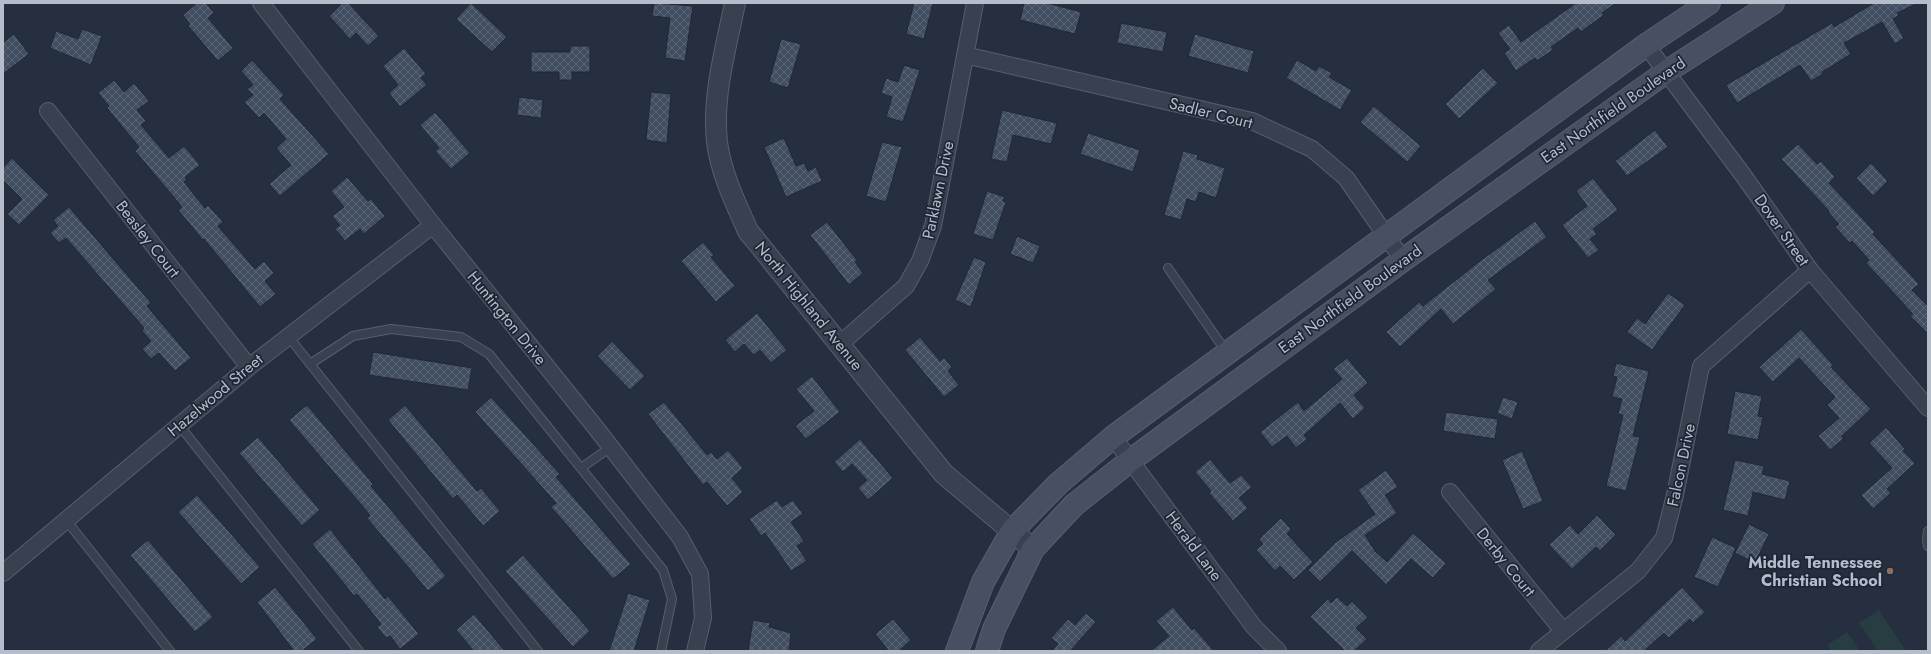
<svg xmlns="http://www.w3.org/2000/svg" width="1931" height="654" viewBox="0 0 1931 654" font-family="Jost,sans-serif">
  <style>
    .pitch { fill: #273d41 }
    .building { fill: url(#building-cross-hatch); stroke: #202837 }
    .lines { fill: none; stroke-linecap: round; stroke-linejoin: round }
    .service-casing { stroke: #575f6e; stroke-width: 10 }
    .minor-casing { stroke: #575f6e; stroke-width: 18 }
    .tertiary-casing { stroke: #575f6e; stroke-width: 22 }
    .secondary-casing { stroke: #575f6e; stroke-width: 24 }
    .service { stroke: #394150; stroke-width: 8 }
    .minor { stroke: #394150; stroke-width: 16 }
    .tertiary { stroke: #394150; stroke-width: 20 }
    .secondary { stroke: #475063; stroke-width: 22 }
    .education-dot { fill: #8d6e63; stroke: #1e2635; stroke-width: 1.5 }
    .labels { text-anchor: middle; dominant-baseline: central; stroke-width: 3.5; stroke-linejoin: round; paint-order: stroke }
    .street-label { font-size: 16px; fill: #b5bdcb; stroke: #1e2635 }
    .poi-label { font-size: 16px; font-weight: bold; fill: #b5bdcb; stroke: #1e2635; text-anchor: end }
  </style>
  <defs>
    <pattern id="building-cross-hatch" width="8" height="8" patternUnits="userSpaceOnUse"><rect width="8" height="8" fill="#414d60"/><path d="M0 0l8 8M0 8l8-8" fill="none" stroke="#5a6575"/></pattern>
  </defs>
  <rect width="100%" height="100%" fill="#252f40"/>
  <path class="pitch" d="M1879,610L1906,651H1878L1859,623Z
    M1847,632L1860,651H1831L1827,645Z"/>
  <path class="building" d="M197,3H206L214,13L208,18L233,48L218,61L188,26L190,24L183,15Z
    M342,3H348L379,36L368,46L356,33L350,39L329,16Z
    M471,3L507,37L492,52L456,19Z
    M654,3L693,6L685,61L665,58L670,18L652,16Z
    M914,3H933L924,39L906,34Z
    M1024,3H1047L1081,12L1075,34L1020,20Z
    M1576,3H1616L1602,13L1604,15L1581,32L1578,28L1551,47L1553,50L1537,61L1535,58L1516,71L1504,53L1510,49L1498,33L1509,25L1521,42Z
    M1874,3H1918L1897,13L1899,15L1893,19L1904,38L1895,44L1882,22L1844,43L1851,54L1822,72L1823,74L1811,81L1800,65L1737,103L1726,85L1832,23L1834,27Z
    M1121,23L1167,32L1163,52L1117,43Z
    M82,29L102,36L91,65L50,48L56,31L78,39Z
    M14,34L29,54L3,74V43Z
    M1195,34L1254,51L1248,73L1188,56Z
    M781,39L801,44L788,88L769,82Z
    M570,46H590V72H572V80H559V72H531V52H570Z
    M404,48L426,74L421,78L427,85L400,107L389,93L398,85L383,66Z
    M252,60L284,95L280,99L329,154L280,196L269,184L291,165L276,148L286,139L264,113L259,118L244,102L253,95L247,89L253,85L241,71Z
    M1297,60L1316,71L1319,66L1332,73L1329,77L1352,90L1340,110L1286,78Z
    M904,65L920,70L903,122L886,117L892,97L881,93L886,78L898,82Z
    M1483,68L1498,83L1459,119L1445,104Z
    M114,80L124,92L134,83L149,101L137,110L146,121L141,125L169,158L184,146L200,165L185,177L187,180L184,182L205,208L208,205L223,222L218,226L255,269L264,261L274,273L265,281L276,294L260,307L204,239L203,240L178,210L182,207L135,151L139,147L107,108L109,106L98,93Z
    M651,92L671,94L667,143L646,140Z
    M519,97L543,100L541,118L517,115Z
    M1374,106L1421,146L1407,162L1360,122Z
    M1002,110L1057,123L1051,144L1013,135L1007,162L991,159Z
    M435,112L470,153L451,169L435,151L439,148L420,125Z
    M1655,130L1668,147L1627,176L1615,161Z
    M1088,133L1140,150L1133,172L1080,154Z
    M784,138L796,166L804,163L808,171L816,167L822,181L786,197L764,147Z
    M882,142L902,147L886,202L866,196Z
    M1798,144L1817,164L1821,161L1835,177L1829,183L1875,232L1873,234L1919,284L1912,290L1928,306V334L1910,316L1913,314L1866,263L1869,260L1852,241L1850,243L1835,227L1839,224L1828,212L1829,211L1781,159Z
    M1183,151L1198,155L1197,159L1225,168L1216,198L1199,192L1196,202L1187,199L1181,220L1164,215Z
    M12,158L49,195L19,225L7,214L22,199L3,180V168Z
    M1871,163L1888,181L1873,196L1856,178Z
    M347,177L368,201L371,199L385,216L364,234L360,229L345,241L335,229L340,225L332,216L344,207L331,191Z
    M1593,178L1618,210L1593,229L1597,234L1590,239L1599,250L1588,258L1562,225L1587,206L1576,191Z
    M987,191L1005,197L1003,201L1006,202L993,240L973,234Z
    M69,207L151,303L147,306L191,358L175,371L159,353L151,359L142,349L151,341L142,331L144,328L66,238L59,243L50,233L58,226L53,220Z
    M1535,221L1547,237L1488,280L1496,289L1453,324L1441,309L1400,347L1386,332L1419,302L1423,306L1480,261Z
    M827,222L857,260L855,262L863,273L849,285L810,235Z
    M1017,236L1040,246L1033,263L1010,254Z
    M703,242L714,255L711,257L735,286L716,302L681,261Z
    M974,257L986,262L971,307L955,300Z
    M1668,293L1685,305L1652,350L1627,332L1637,318L1645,324Z
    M757,313L787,350L771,363L760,350L754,355L744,344L735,352L725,340Z
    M1801,329L1833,365L1831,367L1871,409L1842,436L1843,439L1830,450L1818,436L1839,418L1827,405L1835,397L1799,358L1773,382L1759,367Z
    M920,337L940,361L944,358L952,367L948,371L959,385L944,397L905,350Z
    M612,341L645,376L630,390L597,356Z
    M373,352L472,368L468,390L369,375Z
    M1347,358L1368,383L1354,395L1365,408L1353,419L1340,403L1304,435L1307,439L1296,448L1287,436L1272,447L1260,432L1298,402L1304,411L1342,379L1333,369Z
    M1616,363L1649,371L1633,436L1640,437L1626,491L1606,486L1623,415L1618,414L1622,399L1612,397L1617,377L1613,376Z
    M812,376L840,412L806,439L795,426L814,411L796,389Z
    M1735,391L1762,396L1758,416L1763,417L1758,440L1727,434Z
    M491,397L560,474L556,477L631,564L613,579L551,507L556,503L475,412Z
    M1503,397L1518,402L1512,419L1497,413Z
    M664,402L707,455L711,452L717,459L728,450L743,468L732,478L743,492L727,506L707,482L703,485L648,414Z
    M307,405L373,484L371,486L446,576L428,591L367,518L370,515L289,420Z
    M405,405L477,491L481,488L500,511L483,526L457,495L453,499L388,420Z
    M1446,412L1498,419L1495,439L1443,431Z
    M1886,427L1905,449L1903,451L1915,463L1887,489L1891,493L1873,509L1861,495L1892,468L1869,443Z
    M258,437L320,510L302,526L239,453Z
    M860,439L893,478L868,500L858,488L867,480L852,464L843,472L834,462Z
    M1522,451L1543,501L1523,509L1502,460Z
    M1210,459L1230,483L1241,475L1252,487L1239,498L1248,508L1233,521L1209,493L1211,491L1195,472Z
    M1735,460L1764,466L1762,474L1790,481L1785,500L1753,492L1748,516L1723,510Z
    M1386,470L1398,487L1385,495L1397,513L1365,535L1375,551L1387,562L1413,533L1446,563L1433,578L1411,559L1386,585L1352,551L1320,582L1308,570L1336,542L1375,514L1358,490Z
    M197,495L260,567L241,584L178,512Z
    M777,500L782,507L793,500L803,514L791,522L804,541L797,546L807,561L791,571L765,533L761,536L749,519Z
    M1597,515L1616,535L1600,551L1596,547L1572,569L1549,545L1570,525L1578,534Z
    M1281,518L1291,529L1287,534L1313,562L1294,580L1280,566L1275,571L1256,550L1263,544L1259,539Z
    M1749,524L1769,534L1755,563L1735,553Z
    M330,529L385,599L388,596L419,634L400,649L390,636L386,638L377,627L381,624L357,594L354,596L312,544Z
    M1712,537L1736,548L1718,587L1694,577Z
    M148,540L213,617L195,632L130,555Z
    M523,555L590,631L573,647L505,571Z
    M275,587L317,639L302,651H294L257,602Z
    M1682,587L1705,612L1693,623L1690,619L1669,638L1664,633L1644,651H1605L1621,636L1625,641Z
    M628,593L650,600L634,651H609Z
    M1337,597L1347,606L1352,601L1368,617L1356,628L1367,639L1354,651H1345L1310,617L1328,599L1331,603Z
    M1173,607L1192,630L1194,628L1214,651H1151L1169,636L1156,621Z
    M1086,613L1096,622L1070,651H1052L1058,644L1051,638L1068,619L1075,625Z
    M474,614L505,651H474L456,630Z
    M893,619L911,640L899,651H889L875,634Z
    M753,620L770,623L769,627L791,633L789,651H748Z"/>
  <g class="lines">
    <defs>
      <path id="service" d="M1168,268L1227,353
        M288,336L538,651
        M310,364L353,336L391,329L461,337L489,354L663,570L672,599L661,651
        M179,425L359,651
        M581,468L611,447
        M66,520L170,651
        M1928,531L1927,541L1928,546"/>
      <path id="minor" d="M261,3L433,225L596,428L680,537L700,574L703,618L695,651
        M1646,45L1743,175L1810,270L1928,408
        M965,55L1252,121L1312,149L1346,178L1403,260
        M48,111L249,367
        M840,344L906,286L920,261L933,226L975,3
        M1113,437L1254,627L1278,651
        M1450,492L1563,631
        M3,573L249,367L433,225
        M1539,651L1638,571L1664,538L1675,495L1701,366L1810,270"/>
      <path id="tertiary" d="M735,3C726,48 712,95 717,142C721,173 735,202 748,231L944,474L1033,549"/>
      <path id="secondary" d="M957,651L983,582L1012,531L1058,484L1113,437L1646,45L1709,3
        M987,651L994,629L1033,549L1074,505L1131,460L1403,260L1666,72L1773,3"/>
    </defs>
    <use href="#service" class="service-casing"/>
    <use href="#minor" class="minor-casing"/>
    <use href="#tertiary" class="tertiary-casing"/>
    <use href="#secondary" class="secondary-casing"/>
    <use href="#service" class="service"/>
    <use href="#minor" class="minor"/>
    <use href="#tertiary" class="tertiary"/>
    <use href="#secondary" class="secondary"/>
  </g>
  <circle class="education-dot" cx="1890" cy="571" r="4"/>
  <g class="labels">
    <g class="street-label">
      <text transform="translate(1613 110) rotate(-35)">East Northfield Boulevard</text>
      <text transform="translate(1211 113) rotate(14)">Sadler Court</text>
      <text transform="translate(938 190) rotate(-78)">Parklawn Drive</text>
      <text transform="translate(1782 230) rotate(55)">Dover Street</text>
      <text transform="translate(148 239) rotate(52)">Beasley Court</text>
      <text transform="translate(1350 299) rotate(-36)">East Northfield Boulevard</text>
      <text transform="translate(809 306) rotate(51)">North Highland Avenue</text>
      <text transform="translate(507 318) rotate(51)">Huntington Drive</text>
      <text transform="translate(215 395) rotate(-40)">Hazelwood Street</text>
      <text transform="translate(1681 465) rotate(-78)">Falcon Drive</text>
      <text transform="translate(1194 546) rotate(53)">Herald Lane</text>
      <text transform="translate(1506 562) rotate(51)">Derby Court</text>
    </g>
    <g class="poi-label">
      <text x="1882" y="562">Middle Tennessee<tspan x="1882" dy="18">Christian School</tspan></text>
    </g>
  </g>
  <rect width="1931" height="654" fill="none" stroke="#b5bdcb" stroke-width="8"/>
</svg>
